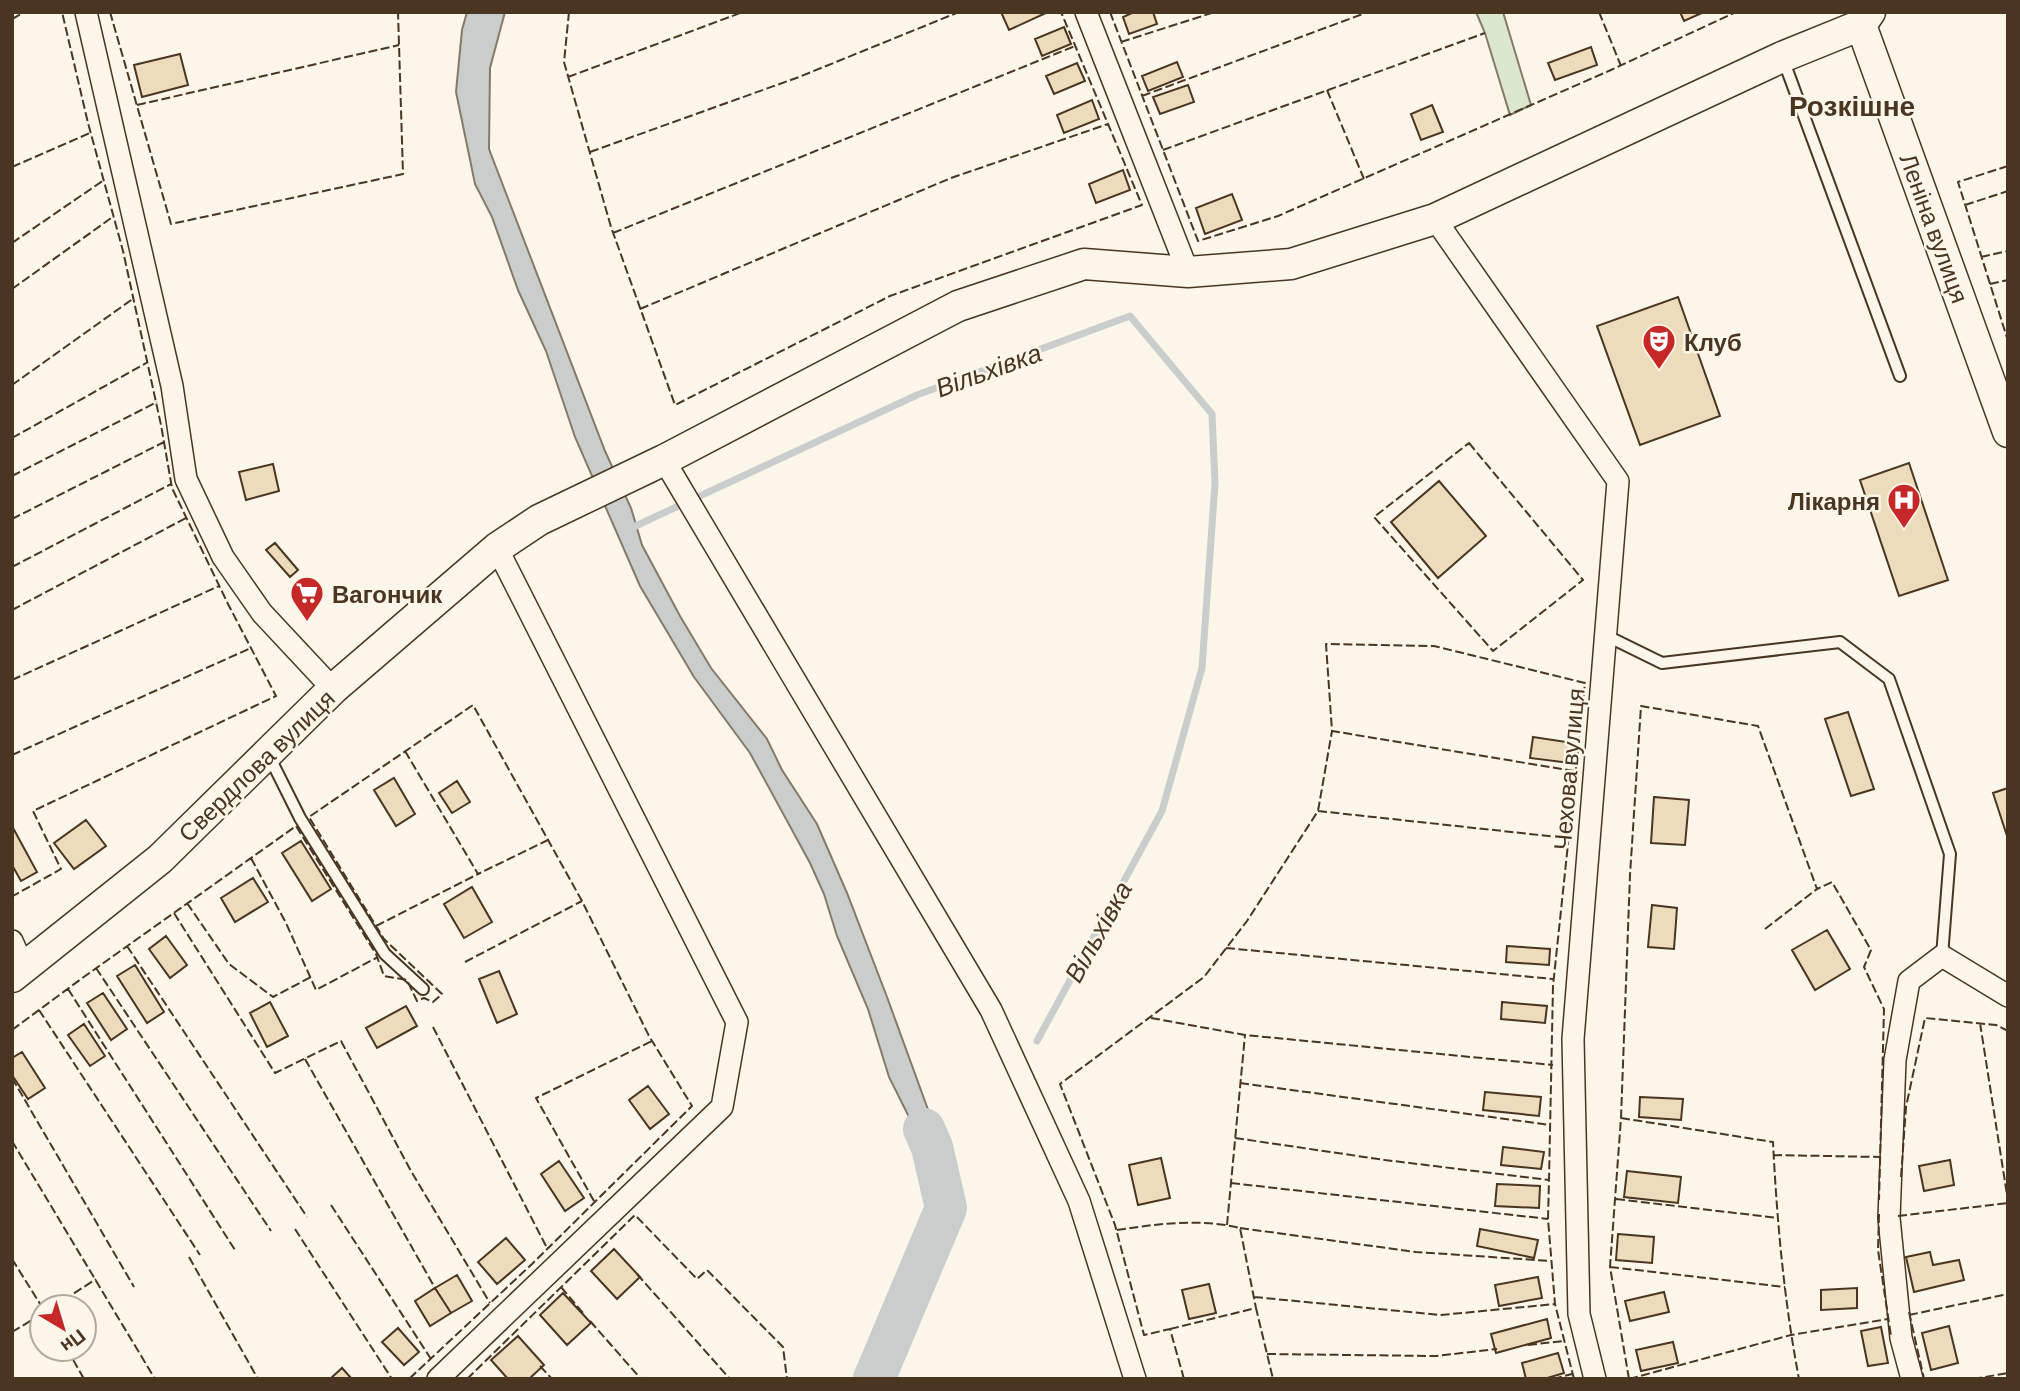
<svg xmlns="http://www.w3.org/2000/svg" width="2020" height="1391" viewBox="0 0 2020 1391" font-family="Barlow,sans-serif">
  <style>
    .green { fill: #dce7d0; stroke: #887966; stroke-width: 2 }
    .water { fill: #c9cecd; stroke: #887966; stroke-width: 2 }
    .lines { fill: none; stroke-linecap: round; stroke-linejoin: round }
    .stream { stroke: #c9cecd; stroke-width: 7 }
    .river { stroke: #c9cecd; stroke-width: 42 }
    .building { fill: #ecdcbc; stroke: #4a3520; stroke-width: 2 }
    .lane-casing { stroke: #4a3520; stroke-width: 14 }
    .street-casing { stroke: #4a3520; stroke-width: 24 }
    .secondary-casing { stroke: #4a3520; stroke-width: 33 }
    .lane { stroke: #fbf6e9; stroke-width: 10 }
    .street { stroke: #fbf6e9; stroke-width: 21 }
    .secondary { stroke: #fbf6e9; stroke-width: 30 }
    .fence { stroke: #4a3520; stroke-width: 2; stroke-dasharray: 9 3.5; stroke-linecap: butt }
    .labels { text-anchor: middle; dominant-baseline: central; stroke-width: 5; stroke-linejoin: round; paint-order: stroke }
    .street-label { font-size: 24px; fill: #4a3520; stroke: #fbf6e9 }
    .poi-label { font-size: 24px; font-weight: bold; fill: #4a3520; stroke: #fbf6e9; text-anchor: start }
    .water-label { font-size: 26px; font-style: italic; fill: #4a3520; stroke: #fbf6e9 }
    .quarter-label { font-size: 28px; font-weight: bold; fill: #4a3520; stroke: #fbf6e9 }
  </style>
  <rect width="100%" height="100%" fill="#fbf6e9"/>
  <path class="green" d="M1476,12H1503L1531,105L1510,115L1485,33Z"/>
  <path class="water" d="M467,12H505L490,68L489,149L605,451L631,508L642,545L680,616L711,668L767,739L782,770L817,824L847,893L887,997L942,1148L950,1183L933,1184L916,1131L889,1077L868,1009L837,936L824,894L810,863L750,753L694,677L640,586L575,437L546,351L518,290L492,217L475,184L456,92L462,30Z"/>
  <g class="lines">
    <path class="stream" d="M629,529L917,395L1130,316L1212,414L1215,483L1202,668L1162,811L1037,1041"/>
    <path class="river" d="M874,1379L946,1208L932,1147L924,1129"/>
  </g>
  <path class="building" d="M1001,12H1048L1009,30Z
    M1134,12H1153L1157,24L1129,34L1123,17Z
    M1680,12H1704L1684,21Z
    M1064,27L1071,44L1042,56L1035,39Z
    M1591,47L1597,65L1555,80L1548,63Z
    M180,54L188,85L142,97L134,65Z
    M1177,62L1183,77L1148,91L1142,76Z
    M1077,63L1085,81L1054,94L1046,76Z
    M1188,85L1194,102L1160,114L1153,97Z
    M1092,100L1099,119L1064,133L1057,115Z
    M1432,105L1443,132L1421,140L1411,114Z
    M1123,170L1130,190L1096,203L1089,184Z
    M1232,194L1242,220L1205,234L1196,208Z
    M1678,297L1720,416L1640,445L1597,326Z
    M1909,463L1948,580L1899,596L1860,480Z
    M273,464L279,491L246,500L239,472Z
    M1439,481L1486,536L1438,578L1391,522Z
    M275,543L298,570L290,577L266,550Z
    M1848,712L1874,789L1851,796L1825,719Z
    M1533,737L1573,743L1570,763L1530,758Z
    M394,778L415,814L396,826L374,790Z
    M457,781L470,802L452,813L439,793Z
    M2008,788V839L1993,793Z
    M1654,797L1689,800L1685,845L1651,843Z
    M86,820L106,846L74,869L54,843Z
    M12,826L37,872L21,881L12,865Z
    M301,841L331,889L312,901L282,853Z
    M253,878L268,902L235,922L221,898Z
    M472,887L492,922L464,938L444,904Z
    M1652,905L1677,908L1674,949L1648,947Z
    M1827,930L1850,969L1815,990L1792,950Z
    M166,936L187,965L170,978L149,949Z
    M1507,946L1550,949L1549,965L1506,962Z
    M135,965L164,1012L147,1023L117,976Z
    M499,971L517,1014L497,1023L479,979Z
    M103,993L127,1029L111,1040L87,1003Z
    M270,1002L288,1036L267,1047L250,1013Z
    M1502,1002L1547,1006L1545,1023L1501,1019Z
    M406,1006L417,1026L377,1048L366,1028Z
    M84,1024L105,1056L90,1066L68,1035Z
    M22,1052L45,1088L28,1099L12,1075V1058Z
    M648,1086L669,1114L650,1129L629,1100Z
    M1485,1092L1541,1097L1539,1116L1483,1110Z
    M1640,1097L1683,1099L1681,1120L1639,1117Z
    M1503,1147L1544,1152L1541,1169L1501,1165Z
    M1161,1158L1170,1198L1138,1205L1129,1165Z
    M1950,1160L1954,1185L1924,1191L1919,1166Z
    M559,1161L584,1198L565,1211L541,1174Z
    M1627,1171L1681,1177L1678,1203L1624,1197Z
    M1497,1184L1540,1186L1539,1208L1495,1206Z
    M1480,1229L1538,1240L1534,1258L1477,1246Z
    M1618,1234L1654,1237L1652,1263L1616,1260Z
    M506,1238L525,1260L497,1284L478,1262Z
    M614,1249L640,1277L617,1299L591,1271Z
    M1930,1252L1933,1265L1959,1260L1964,1280L1914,1292L1906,1257Z
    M457,1275L472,1301L451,1313L435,1288Z
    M1538,1277L1542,1298L1499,1306L1495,1285Z
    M1209,1284L1216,1313L1189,1319L1182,1290Z
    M435,1288L451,1313L430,1326L415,1301Z
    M1857,1288V1308L1821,1310V1290Z
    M1664,1292L1669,1312L1630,1321L1625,1301Z
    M563,1293L591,1323L567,1345L540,1315Z
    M1547,1319L1551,1338L1496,1353L1491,1334Z
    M1949,1326L1958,1363L1931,1370L1922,1333Z
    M1881,1327L1888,1363L1868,1366L1861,1331Z
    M398,1328L419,1352L404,1365L382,1342Z
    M518,1336L544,1365L529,1379H508L491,1360Z
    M1673,1342L1678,1363L1641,1371L1636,1350Z
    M1558,1353L1564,1373L1544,1379H1526L1522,1363Z
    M342,1368L352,1379H330Z"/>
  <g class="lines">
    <defs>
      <path id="lane" d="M1783,59L1900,376
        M1605,635L1662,663L1840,642L1889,679L1950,854L1942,956
        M269,756L300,818L385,954L423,989"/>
      <path id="street" d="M86,12L172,386L186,479L223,557L262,613L333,689
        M1086,12L1188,272
        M1435,219L1618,481L1573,1039L1579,1314L1595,1379
        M664,460L991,1010L1079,1201L1135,1379
        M12,941L24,968
        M438,1379L722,1107L737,1022L497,548
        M1912,1379L1901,1338L1889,1218L1895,1060L1909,981L1942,956L2008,996"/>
      <path id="secondary" d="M1861,25L2008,432
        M12,977L160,859L333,689L497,548L539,520L664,460L958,306L1084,264L1188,272L1291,264L1435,219L1782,57L1861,25L1870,12"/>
    </defs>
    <use href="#lane" class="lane-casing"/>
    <use href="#street" class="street-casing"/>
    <use href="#secondary" class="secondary-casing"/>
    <use href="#lane" class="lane"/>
    <use href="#street" class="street"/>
    <use href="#secondary" class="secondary"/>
    <path class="fence" d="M110,12L171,224L403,174L398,12
      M569,12L564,62L611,227L675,405L890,296L1142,205L1061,12
      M1110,12L1198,241L1278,216L1611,70L1736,12
      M1599,12L1621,66
      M12,19L25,12
      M1121,42L1215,12
      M568,77L743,12
      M1327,90L1364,179
      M1142,96L1368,12
      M137,105L399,45
      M1163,150L1485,33
      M590,152L799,77L959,12
      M2008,166L1958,182L2008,341
      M12,167L90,133
      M1965,205L2008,191
      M613,233L1075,46
      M12,243L104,180
      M1981,257L2008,251
      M1990,284L2008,280
      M12,289L114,216
      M640,309L951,178L1108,124
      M12,385L134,298
      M12,438L148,362
      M1469,443L1583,580L1493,651L1374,517Z
      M12,476L157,402
      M12,519L164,442
      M12,567L171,484
      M12,610L186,518
      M12,680L219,586
      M405,751L478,874L548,840
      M12,755L251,648
      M1318,811L1567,838
      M251,858L286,923L316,990L378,957
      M12,894L13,896L61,869L33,811L276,696L228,604L172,488L161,425L123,251L88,123L62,12
      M187,903L229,964L273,997L311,977
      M174,913L275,1073L341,1041L411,1171L490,1303
      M376,926L478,874
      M1765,929L1817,889
      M127,946L307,1217
      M1226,948L1553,979
      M465,962L582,901
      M96,968L271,1231
      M68,989L235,1250
      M39,1010L200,1255
      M1151,1018L1245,1035L1553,1065
      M1980,1023L2008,1201
      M433,1027L547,1248
      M12,1030L81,979L296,826L376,954L384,976L407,980L417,1001L424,998L433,1002L442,994L384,939L309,817L473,705L582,901L649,1036L692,1106L532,1264L409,1379
      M305,1059L435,1288
      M12,1078L134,1287
      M1240,1083L1550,1125
      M1621,1118L1773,1142C1777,1222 1784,1300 1799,1379
      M1235,1138L1385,1160L1549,1180
      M12,1141L155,1379
      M1773,1155L1880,1157
      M1901,1177L1906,1107L1925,1018L1996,1025L2008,1031
      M1231,1183L1548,1219
      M1616,1199L1778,1218
      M594,1201L536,1098L652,1041
      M331,1205L431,1359
      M1879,1214L1878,1250L1891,1336
      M1898,1216L2008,1203
      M1227,1225L1245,1035
      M1240,1228L1416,1252L1551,1261
      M295,1229L392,1379
      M1117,1230C1157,1224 1199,1218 1240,1228L1256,1308
      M189,1257L258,1379
      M12,1259L42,1307
      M1610,1267L1785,1287
      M637,1274L730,1379
      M561,1287L583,1313
      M1254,1297L1441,1315L1555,1304
      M53,1307L96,1279
      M1909,1312L1924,1379
      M1909,1315L2008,1294
      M590,1321L641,1379
      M1170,1329L1256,1308L1273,1379
      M12,1332L42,1314
      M1528,1345L1563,1341
      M67,1349L84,1379
      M1267,1354L1436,1356L1497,1349
      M540,1366L552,1379
      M467,1379L635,1215L697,1279L707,1270L783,1347L787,1379
      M1184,1379L1170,1329L1144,1335L1115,1225L1060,1084L1204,977L1247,921L1318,811L1332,731
      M1553,1379L1572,1374
      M1574,1379L1555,1304L1548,1219L1549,1180L1553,986L1585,683L1434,646L1326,644L1332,731L1574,771
      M1629,1379L1610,1267L1621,1118L1630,875L1641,706L1758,726L1817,889L1832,882L1871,950L1864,967L1884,1009L1879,1200
      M1629,1379L1791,1335L1888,1319
      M1973,1379L2008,1373"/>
  </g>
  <defs>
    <symbol id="theatre-pin" viewBox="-11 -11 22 30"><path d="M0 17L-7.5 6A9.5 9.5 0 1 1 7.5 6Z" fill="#c62828" stroke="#fbf6e9"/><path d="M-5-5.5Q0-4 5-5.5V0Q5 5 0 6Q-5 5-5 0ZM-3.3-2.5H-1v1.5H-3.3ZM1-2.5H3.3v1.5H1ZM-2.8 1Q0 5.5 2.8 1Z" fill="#fff"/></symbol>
    <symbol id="hospital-pin" viewBox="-11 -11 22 30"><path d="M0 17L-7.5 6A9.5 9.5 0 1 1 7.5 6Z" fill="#c62828" stroke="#fbf6e9"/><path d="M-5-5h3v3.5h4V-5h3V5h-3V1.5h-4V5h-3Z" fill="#fff"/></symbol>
    <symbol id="supermarket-pin" viewBox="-11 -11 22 30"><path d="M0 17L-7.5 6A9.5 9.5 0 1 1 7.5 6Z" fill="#c62828" stroke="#fbf6e9"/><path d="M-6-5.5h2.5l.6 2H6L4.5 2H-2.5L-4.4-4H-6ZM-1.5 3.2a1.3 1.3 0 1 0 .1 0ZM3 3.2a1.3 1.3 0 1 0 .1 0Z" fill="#fff"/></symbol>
  </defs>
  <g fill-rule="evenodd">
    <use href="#theatre-pin" x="1640" y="322" width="38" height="52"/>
    <use href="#hospital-pin" x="1885" y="481" width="38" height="52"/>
    <use href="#supermarket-pin" x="288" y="574" width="38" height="52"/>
  </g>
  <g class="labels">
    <g class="street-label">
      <text transform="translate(1935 228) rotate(70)">Леніна вулиця</text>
      <text transform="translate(256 765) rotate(-44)">Свердлова вулиця</text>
      <text transform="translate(1568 769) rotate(-85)">Чехова вулиця</text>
    </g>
    <g class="poi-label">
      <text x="1684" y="341">Клуб</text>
      <text x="1880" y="500" text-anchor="end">Лікарня</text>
      <text x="332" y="593">Вагончик</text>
    </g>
    <g class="water-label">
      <text transform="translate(988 369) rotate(-20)">Вільхівка</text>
      <text transform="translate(1097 931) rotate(-61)">Вільхівка</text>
    </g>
    <g class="quarter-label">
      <text x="1852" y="105">Розкішне</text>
    </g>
  </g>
  <rect width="2020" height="1391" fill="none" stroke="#4a3520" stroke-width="28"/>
  <g transform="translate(63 1328) rotate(142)"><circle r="33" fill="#fbf6e9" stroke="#b4a999" stroke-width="2"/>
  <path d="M0-5L12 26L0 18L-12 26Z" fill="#c62828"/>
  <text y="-10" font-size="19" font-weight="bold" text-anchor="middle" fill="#4a3520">Пн</text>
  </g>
</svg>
